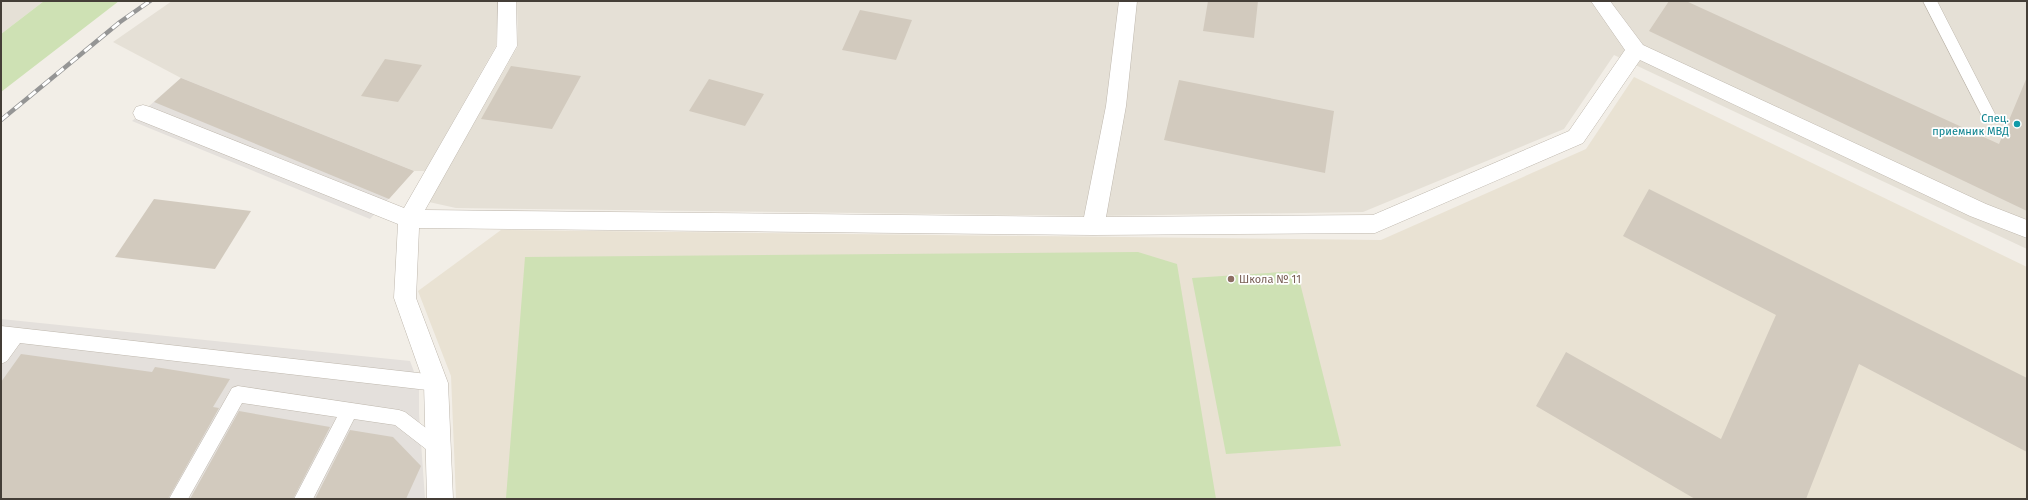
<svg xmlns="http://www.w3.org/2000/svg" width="2028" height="500" viewBox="0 0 2028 500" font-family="'Fira Sans',sans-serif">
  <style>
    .residential { fill: #e5e0d6 }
    .industrial { fill: #e4e0dc }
    .education { fill: #e9e2d3 }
    .green { fill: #cee1b4 }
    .building { fill: #d2cabe }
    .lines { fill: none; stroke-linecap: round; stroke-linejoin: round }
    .service-casing { stroke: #bfb8ae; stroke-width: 1 }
    .minor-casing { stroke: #bfb8ae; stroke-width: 1 }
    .service { fill: #fff; fill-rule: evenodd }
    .minor { fill: #fff; fill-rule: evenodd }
    .rail-casing { stroke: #959595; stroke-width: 4.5 }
    .rail { stroke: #fff; stroke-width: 3; stroke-dasharray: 9; stroke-linecap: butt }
    .culture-dot { fill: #0f9aa8; stroke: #fff; stroke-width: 1.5 }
    .education-dot { fill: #8d6e63; stroke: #fff; stroke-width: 1.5 }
    .labels { text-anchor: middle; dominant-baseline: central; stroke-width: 3.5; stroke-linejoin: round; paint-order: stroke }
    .culture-label { font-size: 11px; fill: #0d838f; stroke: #fff; text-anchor: end }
    .education-label { font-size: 11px; fill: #785e54; stroke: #fff; text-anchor: start }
  </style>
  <rect width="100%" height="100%" fill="#f2eee7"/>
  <path class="residential" d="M1,1H44L1,34Z
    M172,1H498L496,46L425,171H414L181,78L113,42Z
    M517,1H2027V249L1614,55L1564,129L1363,212L1094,216L456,208L429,202L518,46Z"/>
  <path class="industrial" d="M181,78L414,171L370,219L132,121Z
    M1,319L410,361L419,385V414L425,499H1Z"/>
  <path class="education" d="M1634,77L2027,267V499H456L451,376L418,291L501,230L1381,240L1586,149Z"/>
  <path class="green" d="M44,1H119L1,92V34Z
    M1138,252L1177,264L1216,499L506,498L525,257Z
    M1297,271L1341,446L1226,454L1192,278Z"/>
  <path class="building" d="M1208,1H1258L1254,38L1203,31Z
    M1669,1H1686L1999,144L2027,77V211L1649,31Z
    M860,10L912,20L896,60L842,50Z
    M385,59L422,65L398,102L361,96Z
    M511,66L581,76L552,129L481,119Z
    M181,78L414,171L389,199L154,102Z
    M709,79L764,94L745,126L689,111Z
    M1179,80L1334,111L1325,173L1164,140Z
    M1649,189L2027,378V452L1859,364L1806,499H1695L1536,406L1566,352L1721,439L1776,315L1623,236Z
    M154,199L251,211L215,269L115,257Z
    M21,354L152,372L155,367L230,379L213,407L219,408L168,499H1V382Z
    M239,411L330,427L293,499H190Z
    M350,430L393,437L421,466L406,499H315Z"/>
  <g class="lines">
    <defs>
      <path id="service" d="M1923,1H1937L1995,114L1993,118L1988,120L1983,118Z
        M1,326L436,375L442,378L445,383L442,388L436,391L20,343L7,361L1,364Z
        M238,386L399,410L405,412L443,441L446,447L443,453L437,455L431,453L395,425L354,419L313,499H294L337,417L242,403L188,499H169L232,388Z"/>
      <path id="minor" d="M498,1H516L517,46L425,210L1084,217L1106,106L1119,1H1137L1126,106L1106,217L1373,215L1569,131L1625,50L1591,1H1610L1643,45L1986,204L2027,220V238L1970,216L1640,60L1583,143L1375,233L1093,235L419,228L416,298L448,383L453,499H427L424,383L394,298L398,224L136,119L133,113L136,107L143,105L150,107L404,208L497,46Z"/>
    </defs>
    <use href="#service" class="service-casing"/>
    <use href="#minor" class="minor-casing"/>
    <use href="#service" class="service"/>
    <use href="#minor" class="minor"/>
    <defs>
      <path id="rail" d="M1,120L120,22L150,1"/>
    </defs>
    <use href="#rail" class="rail-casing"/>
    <use href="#rail" class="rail"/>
  </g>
  <circle class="culture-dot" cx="2017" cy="124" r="4"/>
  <circle class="education-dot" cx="1231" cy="279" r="4"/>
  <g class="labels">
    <g class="culture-label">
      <text x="2009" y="118">Спец.<tspan x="2009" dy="13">приемник МВД</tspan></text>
    </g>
    <g class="education-label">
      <text x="1239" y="279">Школа № 11</text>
    </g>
  </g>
  <rect width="2028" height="500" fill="none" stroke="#443e37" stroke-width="4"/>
</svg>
